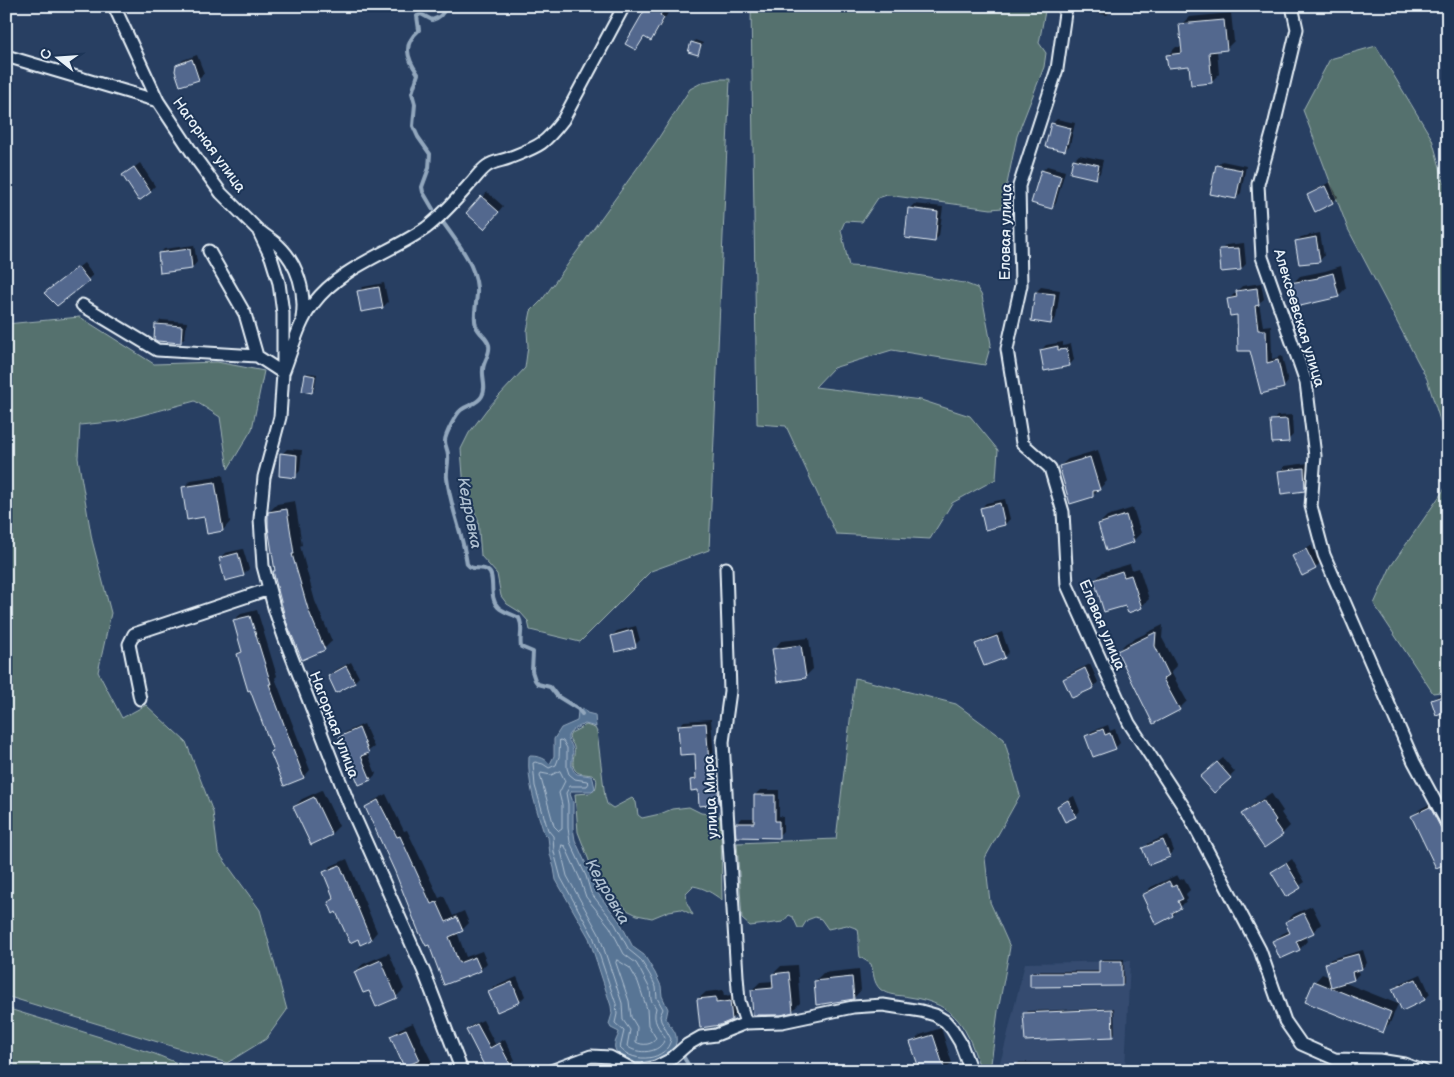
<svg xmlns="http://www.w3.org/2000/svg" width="1454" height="1077" viewBox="0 0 1454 1077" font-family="'Balsamiq Sans',sans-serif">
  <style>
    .built { fill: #354b6f }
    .green { fill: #55716e; stroke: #9eb1b3 }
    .water { fill: #587595; stroke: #92a7bd }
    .shadow { fill: #0007 }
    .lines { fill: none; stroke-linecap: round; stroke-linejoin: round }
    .shore { stroke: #aebfd0; stroke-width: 1 }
    .stream { stroke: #92a7bd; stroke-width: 4 }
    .building { fill: #53678e; stroke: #e8f1f8 }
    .minor-casing { stroke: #e8f1f8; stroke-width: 15 }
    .minor { stroke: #1d3557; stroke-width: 11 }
    .labels { text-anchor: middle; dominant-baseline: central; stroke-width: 4; stroke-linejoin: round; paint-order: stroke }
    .street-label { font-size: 15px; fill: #e8f1f8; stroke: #1d3557 }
    .water-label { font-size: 16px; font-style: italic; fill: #aebfd0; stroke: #1d3557 }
  </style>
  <rect width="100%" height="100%" fill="#283f62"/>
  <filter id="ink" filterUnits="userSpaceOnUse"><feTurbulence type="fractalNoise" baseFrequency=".02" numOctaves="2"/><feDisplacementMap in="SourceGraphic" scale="10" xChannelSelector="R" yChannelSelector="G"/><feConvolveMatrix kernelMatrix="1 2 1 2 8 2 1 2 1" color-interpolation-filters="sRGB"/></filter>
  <g filter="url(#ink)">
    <path class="built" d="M1130,961L1125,1071H997L1003,1053L1025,963Z"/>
    <path class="green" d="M751,6H1046L1039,43L1046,53L1044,67L1017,136L1002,208L991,209L887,195L878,198L862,222L845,221L841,230L849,266L869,267L964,283L977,288L982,296L991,344L985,365L892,350L833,368L815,387L921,400L970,416L998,450L996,479L952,503L930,539L836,534L786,426L757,424Z
      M1376,46L1432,139L1448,196V446L1427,379L1348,229L1303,110L1330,59Z
      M719,79H730L709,550L651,571L580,642L530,630L528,621L520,612L507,604L501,596L497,574L481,556L478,519L464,489L461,449L469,433L487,409L525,368L528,346L527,331L531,311L542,300L656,142L690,89L703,82Z
      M80,317L154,364L217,362L264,371L252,429L228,469L220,417L195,401L120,421L80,425L78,458L92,540L111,613L98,672L122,718L146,705L186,742L213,812L218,852L260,910L287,1010L266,1039L227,1063L6,996V324Z
      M1448,484V691L1433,693L1374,604L1391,566Z
      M855,678L956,704L1004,739L1020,795L985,858L990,902L1010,947L998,1011L990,1071H981C967,1029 959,1004 909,997C900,995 888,996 880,989C873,982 874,973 871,964L860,957C858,947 860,938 858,929L847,925L828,929L821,919L815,917L807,920L802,928H798L793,917L789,915L783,922L750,926L742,919L737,843L836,839Z
      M586,725L595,728L597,732L605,797L607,804L613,808L632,798L636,802L638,815L642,818L660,814L672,809L689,807L701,813L719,815L721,824L722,900C712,893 705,888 693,886L686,893L687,903L693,915L681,909L669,911L652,918L637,915L627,910L621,903L600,889L578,832L575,794L590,793L595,790C603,767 581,779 575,770C570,763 576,754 574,747C573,743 570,741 569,737L571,733Z
      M6,1008L155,1054L197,1071H6Z"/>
    <path class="water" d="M583,708L587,713L595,715L596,727L585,724C580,726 570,730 568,736C567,740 571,743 572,747C575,757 567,767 577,774L591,776L593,779L595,788L592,791H572L570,794L573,802V828L575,840L591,875L596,891L620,922L633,947L644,955L655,973L661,986L662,996L668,1009L666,1019C669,1025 675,1030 676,1036C681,1063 628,1073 616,1051C612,1044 618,1038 619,1032L611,1028L609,1024L612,1014L611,1006L589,938L556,880L554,868L550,854L548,837L544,833C536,807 527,783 529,756C537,756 544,757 550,764L554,756V739L561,728L577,721L578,711Z"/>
    <path class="shadow" d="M648,6H666L663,10L668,13L655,35L651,39L645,36L636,49Z
      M1092,6H1112V10L1107,15L1091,12Z
      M1231,13L1234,41L1226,49L1217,50L1219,74L1211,82L1190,65L1168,55L1176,47H1183L1181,25L1189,17Z
      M695,40L703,43L698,53L690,51Z
      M197,55L204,73L199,78L181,85L178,65L183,60Z
      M1057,119L1075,123L1070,145L1065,150L1052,124Z
      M1079,155L1103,160L1100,173L1095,178L1074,160Z
      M1222,161L1246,166L1241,193L1236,198L1217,166Z
      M140,163L155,186L150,191L123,176Z
      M1047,166L1065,171L1056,203L1051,208L1042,171Z
      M1330,182L1338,197L1333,202L1316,210L1308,196L1313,191Z
      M487,192L503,206L489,223L468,213Z
      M914,204L943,207L939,236L934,241L909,209Z
      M1320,233L1324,256L1319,261L1296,242L1301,237Z
      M1244,243L1246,264L1241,269L1221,250L1226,245Z
      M194,245L197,262L192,268L159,254L164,249Z
      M84,263L93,275L57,304L51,288Z
      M1341,266L1346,288L1338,296L1292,284L1300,276L1325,271Z
      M384,283L388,302L383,307L358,292L363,287Z
      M1261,283L1264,299L1259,303L1263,326L1271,325L1272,359L1282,356L1288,382L1283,387L1251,349L1238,314L1229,299L1234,294L1238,293L1237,291L1242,286Z
      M1041,287L1060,290L1056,318L1051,323L1036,292Z
      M161,320L187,322L185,337L180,342L156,325Z
      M1063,342V346L1071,344L1074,360L1069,365L1041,350L1046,345Z
      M308,373L317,374L314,390L312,392L306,375Z
      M1292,415L1293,435L1288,440L1272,421L1277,416Z
      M287,449L302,450L300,471L295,476L282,454Z
      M1098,450L1107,481L1092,496L1060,466L1068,459Z
      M1308,463L1309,484L1304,489L1280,472L1285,466Z
      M223,475L230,522L223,530L205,516L183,488L191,480Z
      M1005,499L1010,519L1005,524L981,508L986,503Z
      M295,501L302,545L300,546L315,601L332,641L324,649L276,570L269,512L277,504Z
      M1133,508L1141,533L1133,541L1099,524L1107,516Z
      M1311,545L1320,563L1315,568L1294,557L1299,552Z
      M243,549L249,569L244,574L226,579L220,558L225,553Z
      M1130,564L1132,570L1139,568L1149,599L1141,607L1126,604L1095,580L1103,572Z
      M257,610L277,676L275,678L310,770L304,777L285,785L272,752L274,750L238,654L242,650L234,620L241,614Z
      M1163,625L1162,638L1177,666L1171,672L1187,701L1179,709L1118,651L1126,643Z
      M636,626L640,640L635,645L612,636L617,631Z
      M1002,632L1009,652L1004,657L977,645L982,640Z
      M809,638L813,669L805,677L774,649L781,641Z
      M351,662L359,677L354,682L329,676L334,671Z
      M1090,664L1098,682L1094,687L1073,697L1064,679L1069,674Z
      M1448,692V709L1432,701L1437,696Z
      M711,719L714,759H717L718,771H722L724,798L719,803L699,789L692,780L697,775L696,753L679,726L684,721Z
      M364,724L374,747L367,752L376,774L371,779L359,784L341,737L346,732Z
      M1108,725L1110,731L1115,729L1120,743L1115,748L1087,736L1092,731Z
      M1223,758L1235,772L1214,792L1206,772Z
      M322,790L339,826L331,834L311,843L294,807L302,799Z
      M760,790H779V816L783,817V831L778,836L737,823L742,818H755V795Z
      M1271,793L1283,811L1281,813L1290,826L1282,834L1243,814L1250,807Z
      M386,794L404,831L407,830L439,898L444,896L453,916L464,911L469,923L462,930L457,932L466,957L482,951L487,963L480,970L445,983L430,943L366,808L373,801Z
      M1074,796L1080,811L1075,816L1059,806L1064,801Z
      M1438,800L1448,820V861L1412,817L1420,809Z
      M1168,835L1174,851L1169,856L1144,848L1149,843Z
      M347,859L377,932L371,939L361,943L329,902L334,897L324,872L331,866Z
      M1292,859L1305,882L1286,895L1273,873Z
      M1177,875L1180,880L1184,878L1190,890L1186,894L1188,899L1173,915L1143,895L1151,887Z
      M1312,906L1321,924L1313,932L1305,936L1307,941L1300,949L1281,958L1274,941L1282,934L1290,930L1286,922L1294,914Z
      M1363,950L1367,963L1362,968L1357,970L1359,974L1354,979L1343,982L1398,1004L1390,1023L1382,1031L1315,982L1322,974L1330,977L1326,964L1331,959Z
      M389,953L404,989L396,997L370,989L355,972L363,964Z
      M1102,959H1124V983L1122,985L1031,973L1033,971H1100V962Z
      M797,965L800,1003L792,1011L752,990L760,982L774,981L773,974L781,966Z
      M859,969L861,990L854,998L815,981L823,973Z
      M1421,974L1430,994L1425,999L1402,1009L1394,989L1399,984Z
      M517,977L525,996L520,1001L497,1011L489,992L494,987Z
      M723,990L724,996L738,994L740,1011L732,1019L698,999L706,992Z
      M1114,1008L1115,1034L1113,1036L1025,1013L1027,1011Z
      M483,1020L495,1044L505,1039L515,1060L509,1065L511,1071H486L484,1066L485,1065L467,1030L472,1025Z
      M413,1023L436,1071H406L392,1036L399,1029Z
      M941,1028L952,1063L945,1071L912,1043L920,1035Z
      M1019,1062L1118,1063V1071H1017V1065Z"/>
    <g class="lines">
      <path class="shore" d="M560,740L563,741L567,748V768L569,774L575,779L587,781L589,783L587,786H570L566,793L568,804V828L570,842L586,876L591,893L615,924L629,950L640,959L650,975L656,987L657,998L663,1009L660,1016L661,1021L671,1039C667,1061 634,1064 620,1048L624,1031L615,1023L617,1014L616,1004L593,936L561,878L554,852L553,836L548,830L535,786L533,763L535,762L543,764L549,768L556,765L559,757Z
        M560,771L565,781L559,793L562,805V829L559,831L554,826L540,775L541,773L551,775Z
        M562,845L565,846L580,879L586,897L610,927L624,954L636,963L639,968L650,989L651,1000L656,1008C652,1022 659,1027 665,1038C661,1054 637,1055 627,1046L630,1030L623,1020L622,1003L599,934L567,876L561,851Z
        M617,960L630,968L638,982L647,1009L648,1025L656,1038C653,1045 642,1046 636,1042L637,1027L631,1017L629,1001L616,963Z"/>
      <path class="stream" d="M433,209L423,192L422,187L429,168L430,154L418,137L413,126L415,104L412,93L418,74C406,57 403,44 419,30L417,16L421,14L432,20C440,18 444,13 446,6
        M442,221C456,241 475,263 477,288C478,301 472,315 476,326C479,334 487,337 489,345C491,354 483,361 483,370C482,380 487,387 482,396C477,405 468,404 461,410C456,414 445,435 445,441C445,446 448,450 448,455C449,463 446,471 447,478C450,507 463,534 467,564C473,572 481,565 488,571C496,576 488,597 498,607C504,613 513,614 519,618C524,628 519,636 521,647L533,652L532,671L535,680L538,684L550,687L557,696L578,709L582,714
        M683,1056L692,1071"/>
    </g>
    <path class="building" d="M647,6H665L660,15L664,18L651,41L644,37L636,50L625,44Z
      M1224,20L1227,50L1209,52L1212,83L1191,85L1189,66L1168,68L1166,55L1182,53L1179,24Z
      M691,42L701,45L698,55L688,52Z
      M192,59L199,80L180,86L175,71L176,65Z
      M1051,123L1071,128L1065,151L1045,147Z
      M1073,159L1099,165L1096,179L1070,173Z
      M1216,165L1242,170L1236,199L1210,194Z
      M134,167L151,192L139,201L122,175Z
      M1041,170L1061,176L1052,209L1031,203Z
      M1325,186L1333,203L1315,212L1307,195Z
      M481,196L499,212L484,229L466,213Z
      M908,208L938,212L935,242L905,238Z
      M1316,237L1320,262L1299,264L1295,241Z
      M1239,248L1241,270L1221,272L1219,249Z
      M190,249L192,269L160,273L158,253Z
      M78,267L89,281L57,306L44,293Z
      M1333,273L1339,297L1296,307L1290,283L1318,278V277Z
      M379,287L383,308L361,312L357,291Z
      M1257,288L1259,305L1255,306L1258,330H1266L1267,363L1278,360L1284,388L1261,394L1250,351H1238L1237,315L1230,316L1227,299L1237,297L1236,291Z
      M1035,292L1055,294L1051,324L1031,321Z
      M155,324L182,326L181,343L157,341L154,339Z
      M1058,346V350L1067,349L1070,366L1044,371L1040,350Z
      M305,374L315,376L312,393L302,391Z
      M1287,419L1289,442L1272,443L1270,420Z
      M280,453L297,455L296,478L279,476Z
      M1090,457L1100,490L1093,491V497L1070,504L1059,466Z
      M1304,468L1305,491L1281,494L1278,471Z
      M215,482L223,531L207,534L204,517L187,520L182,487Z
      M1000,503L1005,525L985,530L980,508Z
      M287,509L294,554H292L308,609L325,650L302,660L286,621L273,571H275L268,527V512Z
      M1126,515L1134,542L1106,551L1098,524Z
      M1306,549L1316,569L1302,576L1292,556Z
      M238,553L244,576L225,581L219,558Z
      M1122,571L1124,577L1131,575L1142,608L1128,613L1125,606L1104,612L1094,580Z
      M250,616L271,684H269L304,778L284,786L270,752L273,751L250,690L248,691L237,654L242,652L233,620Z
      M632,630L636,647L615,652L611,636Z
      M1156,632L1155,646L1169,675L1163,679L1180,710L1153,724L1117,651Z
      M997,636L1005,658L984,666L975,644Z
      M801,645L806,678L777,682L772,649Z
      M346,666L355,683L336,693L328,676Z
      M1085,668L1094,688L1072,698L1063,679Z
      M1448,694V711L1436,715L1431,700Z
      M706,723L709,763H712L713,776L717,775L719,804L699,806L698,790L691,791L690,780L696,779L695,754L680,755L678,725Z
      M359,728L369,753L361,756L371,780L359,785L339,737Z
      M1103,729L1105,735L1110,733L1116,749L1093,757L1085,736Z
      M1217,762L1231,778L1214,793L1200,777Z
      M754,795H775V821H779V838L736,837L735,823H754Z
      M314,797L332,835L311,845L293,807Z
      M378,800L397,837L400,836L431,904L437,902L446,922L457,917L463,931L449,937L459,963L475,957L481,971L444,985L429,945L426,946L418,930L395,872L365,807Z
      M1068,800L1076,817L1065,822L1057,806Z
      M1263,800L1276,820L1274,822L1283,835L1264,848L1241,814Z
      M1430,807L1448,842V863L1436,868L1411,816Z
      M1163,840L1170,857L1149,865L1142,848Z
      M1286,863L1301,888L1286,897L1271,872Z
      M340,865L371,940L360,945L358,939L350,943L336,912L333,914L328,902L334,899L323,872Z
      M1169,881L1172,887L1176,885L1183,899L1178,901L1181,908L1172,913L1173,916L1156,925L1142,895Z
      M1304,913L1314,933L1296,941L1300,950L1280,959L1272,941L1290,933L1285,922Z
      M1358,954L1362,969L1352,972L1354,980L1331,987L1325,963Z
      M381,960L397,998L376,1007L369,991L363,993L354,972Z
      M1099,961H1122V986L1030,987V973H1099Z
      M789,972L793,1012L781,1015H753L751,990L773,988L772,974Z
      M852,977L854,999L816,1005L814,981Z
      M1416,979L1425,1000L1402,1011L1392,989Z
      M1314,981L1391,1012L1383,1033L1305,1002Z
      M512,982L520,1002L497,1012L488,992Z
      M716,997V1003L730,1001L732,1020L720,1025L700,1028L697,999Z
      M1112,1009L1113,1037L1025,1041L1023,1013Z
      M477,1024L490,1048L499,1043L511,1066L500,1071H487L466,1030Z
      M406,1029L420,1060L404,1067L390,1036Z
      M933,1035L945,1071H920L910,1042Z"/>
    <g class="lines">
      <defs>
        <path id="minor" d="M114,6L158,101L197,160L221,193L258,230L271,257L279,283L283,313V373L280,417L264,477L260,519L263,566L275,611L284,637L349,804L424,972L462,1071
          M1066,6L1057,69L1019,186L1021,285L1007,349L1022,443L1050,468L1063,512L1067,585L1129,723L1187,812L1260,950L1285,1021L1301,1044L1335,1059L1379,1060L1404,1064L1423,1071
          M1292,6L1297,29L1273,130L1258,184L1262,257L1306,382L1315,456L1311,506L1324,555L1414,762L1448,825
          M6,56L158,101
          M261,232C267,237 274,241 279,246C298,264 306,293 302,318
          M209,251L245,314L257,356L283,373C292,351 298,323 313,304C342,266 388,254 426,228C442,216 456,200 469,185C475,179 480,171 487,166C494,161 502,161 509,158C539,146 543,146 563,120L624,6
          M82,305L157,350L257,356
          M726,568L730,691L723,742L737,976L739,1001L746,1023
          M140,699L129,644L134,634L269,589
          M551,1071L591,1056L610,1057L634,1070H642L656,1067L670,1060L687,1045L701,1037L716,1035L746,1023L782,1022L853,1007L883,1005L921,1011L935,1015L945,1021L952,1029L960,1042L971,1071"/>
      </defs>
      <use href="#minor" class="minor-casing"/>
      <use href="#minor" class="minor"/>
    </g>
  </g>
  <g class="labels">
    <g class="street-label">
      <text transform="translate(209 145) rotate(54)">Нагорная улица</text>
      <text transform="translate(1006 232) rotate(-89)">Еловая улица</text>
      <text transform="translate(1299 318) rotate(73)">Алексеевская улица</text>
      <text transform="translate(1102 625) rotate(67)">Еловая улица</text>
      <text transform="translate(334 725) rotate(69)">Нагорная улица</text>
      <text transform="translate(711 797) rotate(-93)">улица Мира</text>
    </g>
    <g class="water-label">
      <text transform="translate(469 513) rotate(79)">Кедровка</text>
      <text transform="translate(607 892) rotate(60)">Кедровка</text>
    </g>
  </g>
  <rect width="1454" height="1077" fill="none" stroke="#1d3557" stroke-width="25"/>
  <rect x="12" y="12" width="1429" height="1052" fill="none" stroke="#e8f1f8" stroke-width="2" filter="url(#ink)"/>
  <g transform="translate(58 58) rotate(287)" stroke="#1d3557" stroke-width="4" paint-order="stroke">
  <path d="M0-4L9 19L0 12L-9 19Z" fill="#e8f1f8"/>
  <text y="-8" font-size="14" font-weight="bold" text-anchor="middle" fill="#e8f1f8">С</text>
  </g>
</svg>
